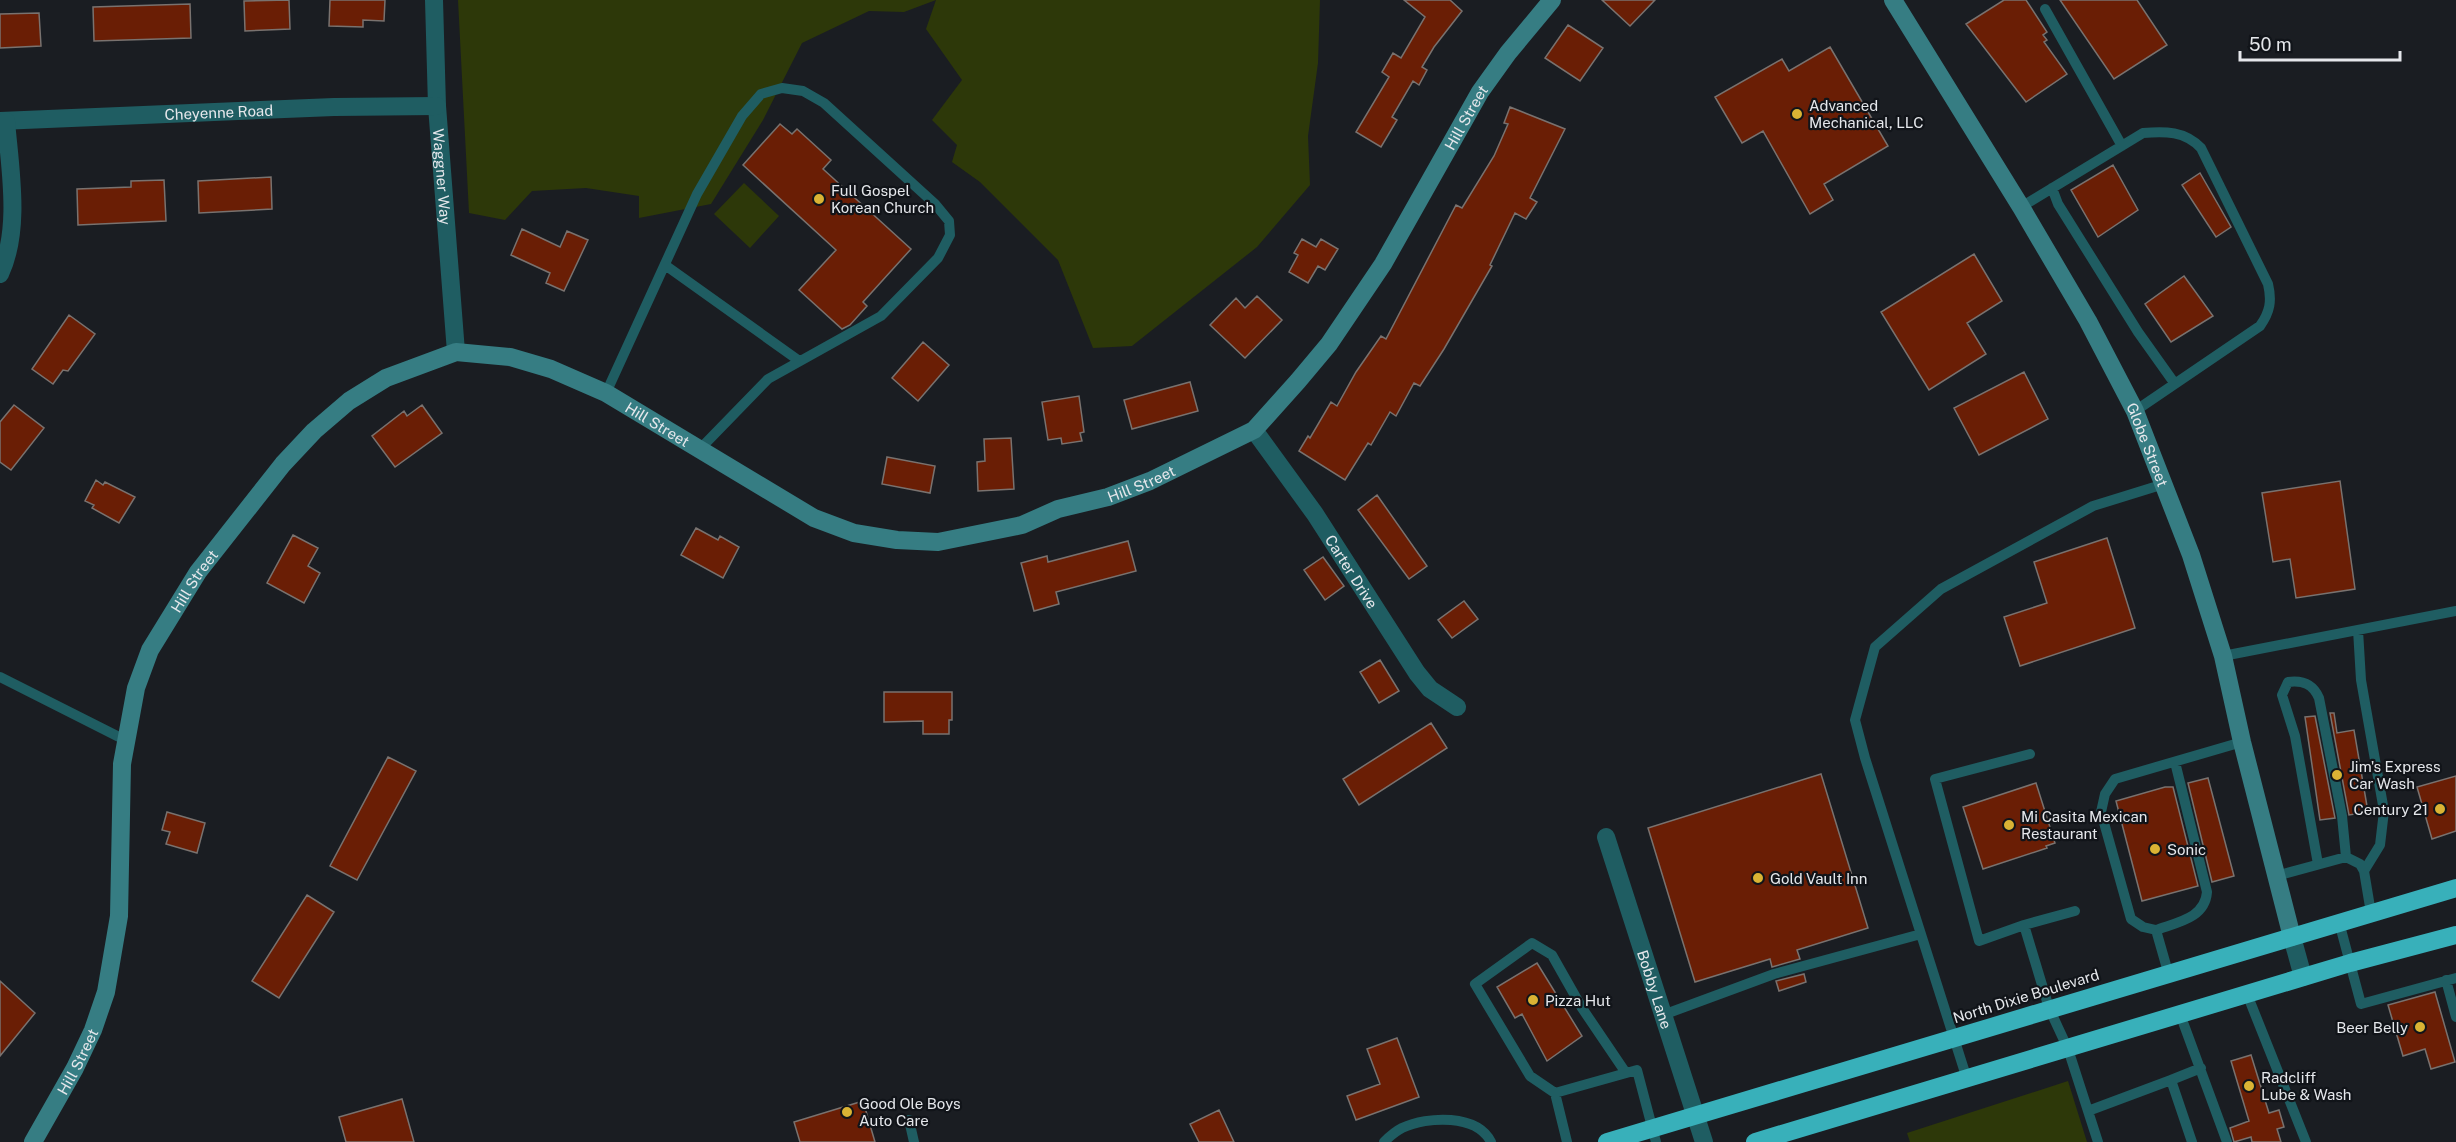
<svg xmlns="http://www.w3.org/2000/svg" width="2456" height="1142" viewBox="0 0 2456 1142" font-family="'Public Sans',sans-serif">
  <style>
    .green { fill: #2d3809 }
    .building { fill: #6a1e05; stroke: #79726f; stroke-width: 1.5 }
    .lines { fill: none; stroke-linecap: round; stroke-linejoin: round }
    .lane { stroke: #1f5d62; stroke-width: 10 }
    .street { stroke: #1f5d62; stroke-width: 18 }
    .secondary { stroke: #367d83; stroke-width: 18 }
    .highway { stroke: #38b0ba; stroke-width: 18 }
    .poi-dot { fill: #dab334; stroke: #111419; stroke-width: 2 }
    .labels { text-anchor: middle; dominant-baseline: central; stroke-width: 4.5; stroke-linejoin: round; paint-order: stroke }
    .poi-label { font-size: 15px; fill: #e5e7eb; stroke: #111419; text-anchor: start }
    .street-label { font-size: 15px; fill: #e5e7eb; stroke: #111419 }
  </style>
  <rect width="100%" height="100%" fill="#1a1d22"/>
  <path class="green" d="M458,0H936L904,12L869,11L802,43L763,120L711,204L639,218V196L586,188L532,191L505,220L469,213Z
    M936,0H1320L1318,63L1308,136L1310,185L1257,247L1132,346L1093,348L1058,260L980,182L952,162L957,145L932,120L962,80L926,29Z
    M744,183L779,216L750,248L714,214Z
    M2068,1081L2087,1142H1910L1907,1133Z"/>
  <path class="building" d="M289,0L290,29L245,31L244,1Z
    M330,0H385L384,21L363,20V27L329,26Z
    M1404,0H1450L1462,11L1434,47L1422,67L1427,70L1419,85L1413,81L1392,117L1397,120L1381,147L1356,132L1389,77L1382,72L1393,53L1401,58L1425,17Z
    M1602,0H1655L1630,26Z
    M2004,0H2026L2047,32L2043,35L2047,40L2044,42L2067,74L2026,102L1966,24Z
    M2060,0H2137L2167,45L2114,79Z
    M190,4L191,38L94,41L93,7Z
    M39,13L41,46L0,48V14Z
    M1568,25L1603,48L1580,81L1545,58Z
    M1830,47L1888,146L1824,184L1833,200L1810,214L1763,131L1742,143L1715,97L1782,59L1789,71Z
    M1510,107L1565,129L1530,198L1537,202L1526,219L1515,213L1490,265L1492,266L1444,349L1420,386L1414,383L1396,416L1390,412L1371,445L1368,443L1345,480L1299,451L1308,436L1310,438L1331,402L1337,406L1356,372L1381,336L1386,339L1456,205L1462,208L1494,156L1508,124L1504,123Z
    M780,124L792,134L797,129L831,160L823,169L911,249L863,302L867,306L850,325L842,329L799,290L836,250L743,165Z
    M2113,165L2138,210L2098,237L2071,190Z
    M2200,173L2231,227L2216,237L2182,185Z
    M271,177L272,209L199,213L198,181Z
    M164,180L166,221L78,225L77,189L131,187V181Z
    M522,229L560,247L567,231L588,240L564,291L546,283L550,273L511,255Z
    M1302,239L1316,247L1321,239L1338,249L1325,270L1318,266L1308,283L1289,272L1298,255L1294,253Z
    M1974,254L2002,301L1967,323L1986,354L1929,390L1881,312Z
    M2184,276L2213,316L2171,342L2145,304Z
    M1257,296L1282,320L1245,358L1210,325L1236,298L1245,308Z
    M69,315L95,334L68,371L63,370L53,384L32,369Z
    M923,342L949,365L918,401L892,378Z
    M2024,372L2048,419L1979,455L1954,408Z
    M1190,382L1198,411L1132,429L1124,400Z
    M1079,396L1084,432L1080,433L1082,441L1062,444L1061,438L1048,440L1042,402Z
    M14,405L44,428L11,470L0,462V422Z
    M422,405L442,433L395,467L372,436L404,411L407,416Z
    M1011,438L1014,489L978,491L977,462L985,461L984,439Z
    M887,457L935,466L930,493L882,484Z
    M96,480L103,485L105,482L135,497L119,523L92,508L94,505L85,501Z
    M2340,481L2355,589L2296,598L2290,559L2273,562L2262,493Z
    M1377,495L1427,566L1409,579L1358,510Z
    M696,528L718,540L720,536L739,547L723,578L681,555Z
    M293,535L318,548L308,566L320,573L304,603L267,583Z
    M2107,538L2135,628L2020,666L2004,617L2047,603L2034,562Z
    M1128,541L1136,571L1056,592L1059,604L1034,611L1021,563L1047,556L1048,562Z
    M1323,557L1344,586L1325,600L1304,570Z
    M1464,601L1478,619L1452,638L1438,620Z
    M1380,660L1399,691L1379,703L1360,672Z
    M884,692H952V720H949V734H923V721L884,722Z
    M2330,713H2334L2337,733L2354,730L2368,812L2349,815Z
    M2315,716L2335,818L2320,820L2305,717Z
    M1431,723L1447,748L1359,805L1343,779Z
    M388,757L416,771L357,880L330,866Z
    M1821,774L1868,928L1797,950L1800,959L1772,967L1770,959L1695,982L1648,828Z
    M2456,776V831L2432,839L2417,787Z
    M2208,778L2234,876L2212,882L2188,783Z
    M2036,783L2055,843L2046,846L2047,848L1983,869L1963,807Z
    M2165,787H2173L2198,886L2142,901L2116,801Z
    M167,812L205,823L197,853L166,844L170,832L162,830Z
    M307,895L334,912L279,998L252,981Z
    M1537,963L1582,1036L1547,1061L1522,1014L1515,1018L1497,987Z
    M1804,974L1806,982L1779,991L1776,981Z
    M0,981L35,1013L0,1056Z
    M2435,992L2455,1062L2431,1069L2425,1049L2403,1056L2388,1005Z
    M1397,1038L1419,1097L1356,1120L1347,1096L1380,1084L1367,1049Z
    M2251,1055L2269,1113L2279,1110L2284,1127L2277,1129L2281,1142H2252L2251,1137L2234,1142L2230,1128L2249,1121L2231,1061Z
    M402,1099L414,1142H346L339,1117Z
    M863,1101L875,1142H800L794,1122Z
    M1219,1110L1234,1142H1199L1190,1124Z"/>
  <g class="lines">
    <path class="lane" d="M2045,9L2122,146
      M2052,188L2058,204L2138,332L2175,384
      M2021,207L2143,133C2165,131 2185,131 2201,148L2268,284C2272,301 2270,312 2260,326L2135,411
      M665,265L798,360
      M606,393L697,194L742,116L761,94L782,88L803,91L824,103L935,204L949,221L950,235L938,258L881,316L768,379L699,450
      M2358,630L2361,680L2384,811L2380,845L2364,871L2371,913
      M2223,656L2456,611
      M0,677L125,740
      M2030,754L1935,779L1979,941L2024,925L2049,1008L2068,1049L2098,1142
      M2318,864L2295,736L2282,695L2288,682C2303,680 2313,684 2319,698L2342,816L2346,857
      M2276,876L2346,857L2360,864L2364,871
      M2339,922L2361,1004L2456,978
      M2024,925L2075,911
      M2156,930C2178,922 2205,918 2207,892L2175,762
      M2168,972L2156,930L2143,927L2131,919L2101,812L2105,794L2115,779L2242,742
      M2446,980L2456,1017
      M2247,994L2306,1142
      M2180,1014L2227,1142
      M1663,1015L1774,974L1921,934
      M1967,1079L1865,758L1855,720L1875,647L1941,589L2093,506L2164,484
      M2171,1080L2201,1068
      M1555,1093L1530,1076L1475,984L1532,943L1552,955L1582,1008L1626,1073
      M2088,1111L2171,1080L2192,1142
      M909,1120L914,1142
      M1384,1142C1389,1137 1396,1131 1402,1128C1428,1116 1477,1114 1491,1142
      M1567,1142L1555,1093L1637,1070L1656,1142"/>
    <g class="street">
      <path id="s1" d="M434,0L437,106L456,352"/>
      <path id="s2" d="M0,121L334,107L437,106"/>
      <path d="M0,274C21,229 10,169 6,121"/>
      <path id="s3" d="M1254,430L1315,514L1417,673L1430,689L1457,707"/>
      <path id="s4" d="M1606,837L1704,1142"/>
      <path d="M2292,937L2303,977"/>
    </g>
    <g class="secondary">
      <path id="s5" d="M1893,0L2021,207L2088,321L2135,411L2191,555L2223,656L2242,742L2292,937"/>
      <path id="s6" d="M33,1142L75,1068L93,1030L106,992L119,916L122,764L136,688L150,650L198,572L283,464L314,431L349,401L386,378L456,352L510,357L551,369L606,393L814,518L854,533L897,540L938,542L1022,525L1058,509L1108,497L1150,481L1254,430L1298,381L1329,344L1383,264L1480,92L1508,53L1552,0"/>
    </g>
    <path class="highway" d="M1607,1142L2456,888
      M1755,1142L2350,963L2456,935"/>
  </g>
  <g class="poi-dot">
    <circle cx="1797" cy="114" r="6"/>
    <circle cx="819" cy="199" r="6"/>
    <circle cx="2337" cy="775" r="6"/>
    <circle cx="2440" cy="809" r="6"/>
    <circle cx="2009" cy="825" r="6"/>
    <circle cx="2155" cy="849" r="6"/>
    <circle cx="1758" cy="878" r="6"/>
    <circle cx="1533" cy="1000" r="6"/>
    <circle cx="2420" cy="1027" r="6"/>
    <circle cx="2249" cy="1086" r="6"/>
    <circle cx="847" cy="1112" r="6"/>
  </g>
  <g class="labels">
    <g class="poi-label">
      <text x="1809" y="105">Advanced<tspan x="1809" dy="17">Mechanical, LLC</tspan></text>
      <text x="831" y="190">Full Gospel<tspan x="831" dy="17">Korean Church</tspan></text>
      <text x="2349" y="766">Jim's Express<tspan x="2349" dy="17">Car Wash</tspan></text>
      <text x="2428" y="809" text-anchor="end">Century 21</text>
      <text x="2021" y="816">Mi Casita Mexican<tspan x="2021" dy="17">Restaurant</tspan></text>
      <text x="2167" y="849">Sonic</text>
      <text x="1770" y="878">Gold Vault Inn</text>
      <text x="1545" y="1000">Pizza Hut</text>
      <text x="2408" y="1027" text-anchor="end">Beer Belly</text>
      <text x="2261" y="1077">Radcliff<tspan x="2261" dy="17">Lube &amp; Wash</tspan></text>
      <text x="859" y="1103">Good Ole Boys<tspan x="859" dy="17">Auto Care</tspan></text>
    </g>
    <g class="street-label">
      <text stroke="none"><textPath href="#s2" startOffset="219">Cheyenne Road</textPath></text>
      <text stroke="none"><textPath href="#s6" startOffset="2196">Hill Street</textPath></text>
      <text stroke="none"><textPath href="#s1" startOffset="177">Waggner Way</textPath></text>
      <text stroke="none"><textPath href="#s6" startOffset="1170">Hill Street</textPath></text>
      <text stroke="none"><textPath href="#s5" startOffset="513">Globe Street</textPath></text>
      <text stroke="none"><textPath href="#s6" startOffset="1692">Hill Street</textPath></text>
      <text stroke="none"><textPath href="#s3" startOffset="172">Carter Drive</textPath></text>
      <text stroke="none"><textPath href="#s6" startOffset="596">Hill Street</textPath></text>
      <text stroke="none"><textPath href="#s4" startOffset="160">Bobby Lane</textPath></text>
      <text transform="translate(2026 996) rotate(-17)">North Dixie Boulevard</text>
      <text stroke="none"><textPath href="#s6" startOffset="92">Hill Street</textPath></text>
    </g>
  </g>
  <path d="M2240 51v9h160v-9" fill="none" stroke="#e5e7eb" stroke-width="3"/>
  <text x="2249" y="51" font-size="18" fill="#e5e7eb" stroke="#111419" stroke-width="4.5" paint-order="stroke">50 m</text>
</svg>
